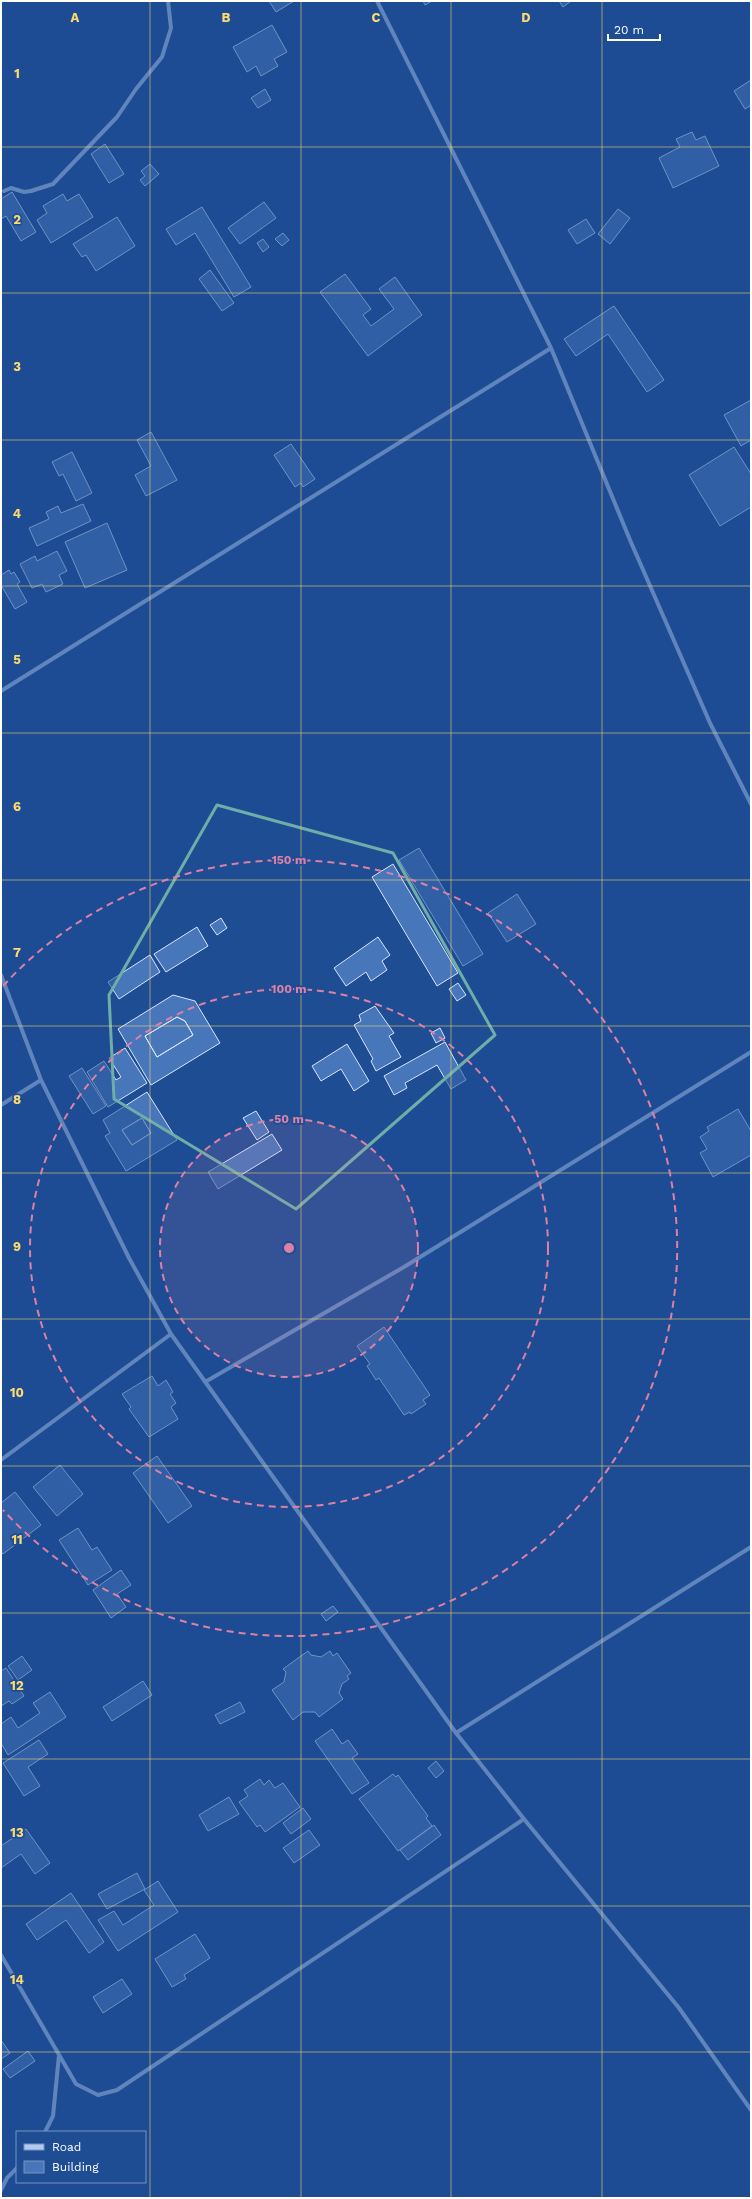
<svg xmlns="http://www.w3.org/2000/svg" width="752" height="2199" viewBox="0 0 752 2199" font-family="'Work Sans',sans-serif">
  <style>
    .building { fill: #4776ba; stroke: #d7e5fa; fill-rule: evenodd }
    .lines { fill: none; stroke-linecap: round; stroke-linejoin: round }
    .street { stroke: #b1caee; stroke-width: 4 }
    .marked { fill: none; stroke: #6fada8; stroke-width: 3; stroke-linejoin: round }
    .grid { fill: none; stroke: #fdda70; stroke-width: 1; stroke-opacity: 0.55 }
    .ring { fill: none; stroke: #dd80a5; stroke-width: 2; stroke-dasharray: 7 5 }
    .grid-label { font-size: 13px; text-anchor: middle; font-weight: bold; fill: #fdda70; stroke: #1e4d94; stroke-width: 3.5; stroke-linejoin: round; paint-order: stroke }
    .centre { fill: #dd80a5; stroke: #1e4d94; stroke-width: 2 }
    .ring-label { font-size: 12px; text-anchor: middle; font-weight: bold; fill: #dd80a5; stroke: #1e4d94; stroke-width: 3.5; stroke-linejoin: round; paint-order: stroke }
  </style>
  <rect width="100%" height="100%" fill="#1e4d94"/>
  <path class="building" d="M269,1H294L276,12Z
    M423,1H432L425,5Z
    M559,1H571L563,7Z
    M272,25L287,52L274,59L278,66L261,76L256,66L247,72L233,47Z
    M751,80V105L745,109L734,91Z
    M265,89L271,100L258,108L251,98Z
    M692,132L696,140L705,136L719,166L673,188L659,158L680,147L676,139Z
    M105,144L124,174L109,183L91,154Z
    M150,164L159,174L145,186L140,180L145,176L141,171Z
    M12,192L36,232L21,241L6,216L1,219V199Z
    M63,194L67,201L79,194L93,217L51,243L37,220L47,213L43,206Z
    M264,202L276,218L240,244L228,228Z
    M202,207L251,287L234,297L195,233L176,245L166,229Z
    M618,209L630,218L610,244L598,234Z
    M117,217L135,246L96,271L86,255L82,257L73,244Z
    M586,219L595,233L577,244L568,230Z
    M283,233L289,240L282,246L275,239Z
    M263,239L269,247L263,252L257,243Z
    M210,270L234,303L222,311L199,279Z
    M345,274L371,309L363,315L371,326L394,309L379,289L395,277L422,315L368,356L320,292Z
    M614,306L664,380L647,392L608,334L576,356L564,339Z
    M751,400V440L741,446L724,415Z
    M151,432L177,480L146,496L135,475L151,466L137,440Z
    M291,444L315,479L303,487L301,483L295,487L274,455Z
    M734,447L751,474V507L720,526L689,475Z
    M72,452L92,493L76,501L63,474L59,476L52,462Z
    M83,504L91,521L37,546L29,528L49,519L46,512L58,506L61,513Z
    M107,523L127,570L85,588L65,542Z
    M57,551L67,571L59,575L63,584L46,592L42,584L32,588L20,564L35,556L37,561Z
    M9,570L11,574L14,572L20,582L17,584L27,602L15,609L1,585V575Z
    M419,848L483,954L463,966L399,860Z
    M393,864L458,973L437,986L372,877Z
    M517,894L536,924L507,942L488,913Z
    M221,918L227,928L217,935L210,925Z
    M197,927L208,946L166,972L154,954Z
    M378,937L390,955L382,961L387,970L371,981L366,972L346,986L334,968Z
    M150,955L160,972L119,999L108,982Z
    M458,983L466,995L457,1001L449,989Z
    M173,995L195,1001L220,1043L151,1085L118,1029ZM177,1017L185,1021L193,1035L157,1057L145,1036Z
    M375,1006L394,1033L389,1036L401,1057L376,1071L371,1061L373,1059L354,1025L361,1021L359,1015Z
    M177,1017L185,1021L193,1035L157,1057L145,1036Z
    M440,1028L445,1038L436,1043L431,1033Z
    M445,1042L466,1080L451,1089L437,1065L405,1083L407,1088L394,1095L384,1076Z
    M347,1044L369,1081L354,1091L341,1069L321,1081L312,1066Z
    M125,1048L147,1083L108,1107L87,1072L104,1061L116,1080L121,1077L109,1058Z
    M82,1068L106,1106L93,1114L69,1076Z
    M147,1092L177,1140L126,1171L105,1136L110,1133L103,1120ZM142,1118L151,1133L132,1145L122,1130Z
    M738,1109L751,1131V1155L713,1177L700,1153L707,1149L700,1137L709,1131L707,1127Z
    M256,1111L269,1132L257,1140L243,1118Z
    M142,1118L151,1133L132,1145L122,1130Z
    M272,1134L282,1150L218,1189L208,1172Z
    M384,1327L430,1395L423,1400L426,1404L411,1414L410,1412L404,1415L379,1378L376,1380L367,1366L370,1364L357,1346Z
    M152,1376L158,1386L166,1380L173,1392L170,1394L176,1403L171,1407L178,1419L149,1437L129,1409L131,1407L122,1394Z
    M157,1456L192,1506L168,1523L133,1473Z
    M60,1465L83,1494L57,1516L33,1487Z
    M15,1492L41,1525L3,1554L1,1551V1503Z
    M78,1528L92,1550L97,1547L112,1570L88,1585L59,1540Z
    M121,1570L131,1585L117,1594L126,1607L111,1618L93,1590Z
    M333,1606L338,1612L326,1621L321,1614Z
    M308,1651L311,1655L321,1657L330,1651L333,1656L337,1653L351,1673L347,1676L349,1679L342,1684L339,1693L343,1699L319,1717L315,1712H303L293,1720L272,1690L284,1682L286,1672L283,1669Z
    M22,1656L32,1670L18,1680L8,1666Z
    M6,1668L24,1696L12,1704L9,1701L1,1706V1671Z
    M143,1681L152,1695L112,1721L103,1707Z
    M50,1692L66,1717L8,1755L1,1743V1724L11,1717L18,1728L40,1713L33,1703Z
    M240,1702L245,1712L220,1724L215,1715Z
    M332,1729L342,1744L348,1740L358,1754L352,1758L369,1783L352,1794L315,1741Z
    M39,1740L48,1754L28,1767L40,1786L24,1796L3,1763Z
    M436,1761L444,1771L436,1778L428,1768Z
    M393,1774L396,1777L398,1775L428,1816L426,1818L432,1826L398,1851L359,1799Z
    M260,1779L264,1785L269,1780L275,1788L283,1783L300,1807L265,1832L260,1825L257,1827L239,1802L248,1796L244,1790Z
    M229,1797L239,1814L208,1831L199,1815Z
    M303,1808L311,1819L291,1834L283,1823Z
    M434,1825L441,1835L408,1860L400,1850Z
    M26,1829L50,1863L35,1874L21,1854L1,1868V1846Z
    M309,1830L320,1845L294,1863L283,1848Z
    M137,1873L145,1889L107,1909L98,1894Z
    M158,1881L178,1912L118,1951L98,1920L114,1911L123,1925L154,1905L144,1890Z
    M71,1893L104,1942L89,1953L66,1920L37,1940L26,1924Z
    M195,1934L210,1958L184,1975L186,1979L172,1987L155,1959Z
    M122,1979L132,1994L103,2013L93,1997Z
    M1,2040L10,2053L1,2059Z
    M28,2051L35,2061L10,2078L3,2069Z"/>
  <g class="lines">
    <path class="street" d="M377,1L551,348L630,540L710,723L751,804
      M4,191L11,188L24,192L31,191L53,184L117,117L136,89L162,57L171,28L168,1
      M1,691L551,348
      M1,975L41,1080L129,1258L171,1334L456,1733L524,1819L679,2008L751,2110
      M1,1105L41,1080
      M205,1382L404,1267L751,1052
      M1,1460L171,1334
      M456,1733L751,1547
      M1,1955L76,2084L98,2095L117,2090L524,1819
      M45,2132L53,2116L59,2055
      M1,2190L7,2178L17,2168"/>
  </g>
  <path d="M0 0H752V2199H0ZM217,805L393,853L495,1035L296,1209L114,1099L109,995Z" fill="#1e4d94" fill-opacity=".55" fill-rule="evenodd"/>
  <path class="marked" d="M217,805L393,853L495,1035L296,1209L114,1099L109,995Z"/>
  <path class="grid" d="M150,1V2198M301,1V2198M451,1V2198M602,1V2198M1,147H751M1,293H751M1,440H751M1,586H751M1,733H751M1,880H751M1,1026H751M1,1173H751M1,1319H751M1,1466H751M1,1613H751M1,1759H751M1,1906H751M1,2052H751"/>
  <circle cx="289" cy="1248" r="129" fill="#dd80a5" fill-opacity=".12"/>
  <g class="ring">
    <circle cx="289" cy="1248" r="129"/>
    <circle cx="289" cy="1248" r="259"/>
    <path d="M3 986A388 388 0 1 1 3 1510"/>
  </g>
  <g class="grid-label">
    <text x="75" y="22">A</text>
    <text x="226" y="22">B</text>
    <text x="376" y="22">C</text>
    <text x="526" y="22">D</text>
    <text x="17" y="78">1</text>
    <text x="17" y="224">2</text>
    <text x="17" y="371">3</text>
    <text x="17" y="518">4</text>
    <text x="17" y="664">5</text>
    <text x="17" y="811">6</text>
    <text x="17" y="957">7</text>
    <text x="17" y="1104">8</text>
    <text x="17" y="1251">9</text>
    <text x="17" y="1397">10</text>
    <text x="17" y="1544">11</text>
    <text x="17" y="1690">12</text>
    <text x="17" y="1837">13</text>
    <text x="17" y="1984">14</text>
  </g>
  <circle cx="289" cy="1248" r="6" class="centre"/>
  <g class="ring-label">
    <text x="289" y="864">150 m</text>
    <text x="289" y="993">100 m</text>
    <text x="289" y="1123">50 m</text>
  </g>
  <rect width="752" height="2199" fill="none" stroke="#ffffff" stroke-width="4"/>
  <rect x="16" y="2131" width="130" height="52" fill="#1e4d94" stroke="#7894bf"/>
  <rect x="24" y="2144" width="20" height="6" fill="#b1caee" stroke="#7894bf"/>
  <text x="52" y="2151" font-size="12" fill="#ffffff">Road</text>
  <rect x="24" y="2161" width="20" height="12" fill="#4776ba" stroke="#7894bf"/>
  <text x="52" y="2171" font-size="12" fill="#ffffff">Building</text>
  <path d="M608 34v6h52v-6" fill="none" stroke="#ffffff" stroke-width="2"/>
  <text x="614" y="34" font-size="12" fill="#ffffff" stroke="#1e4d94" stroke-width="3" paint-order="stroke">20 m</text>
</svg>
